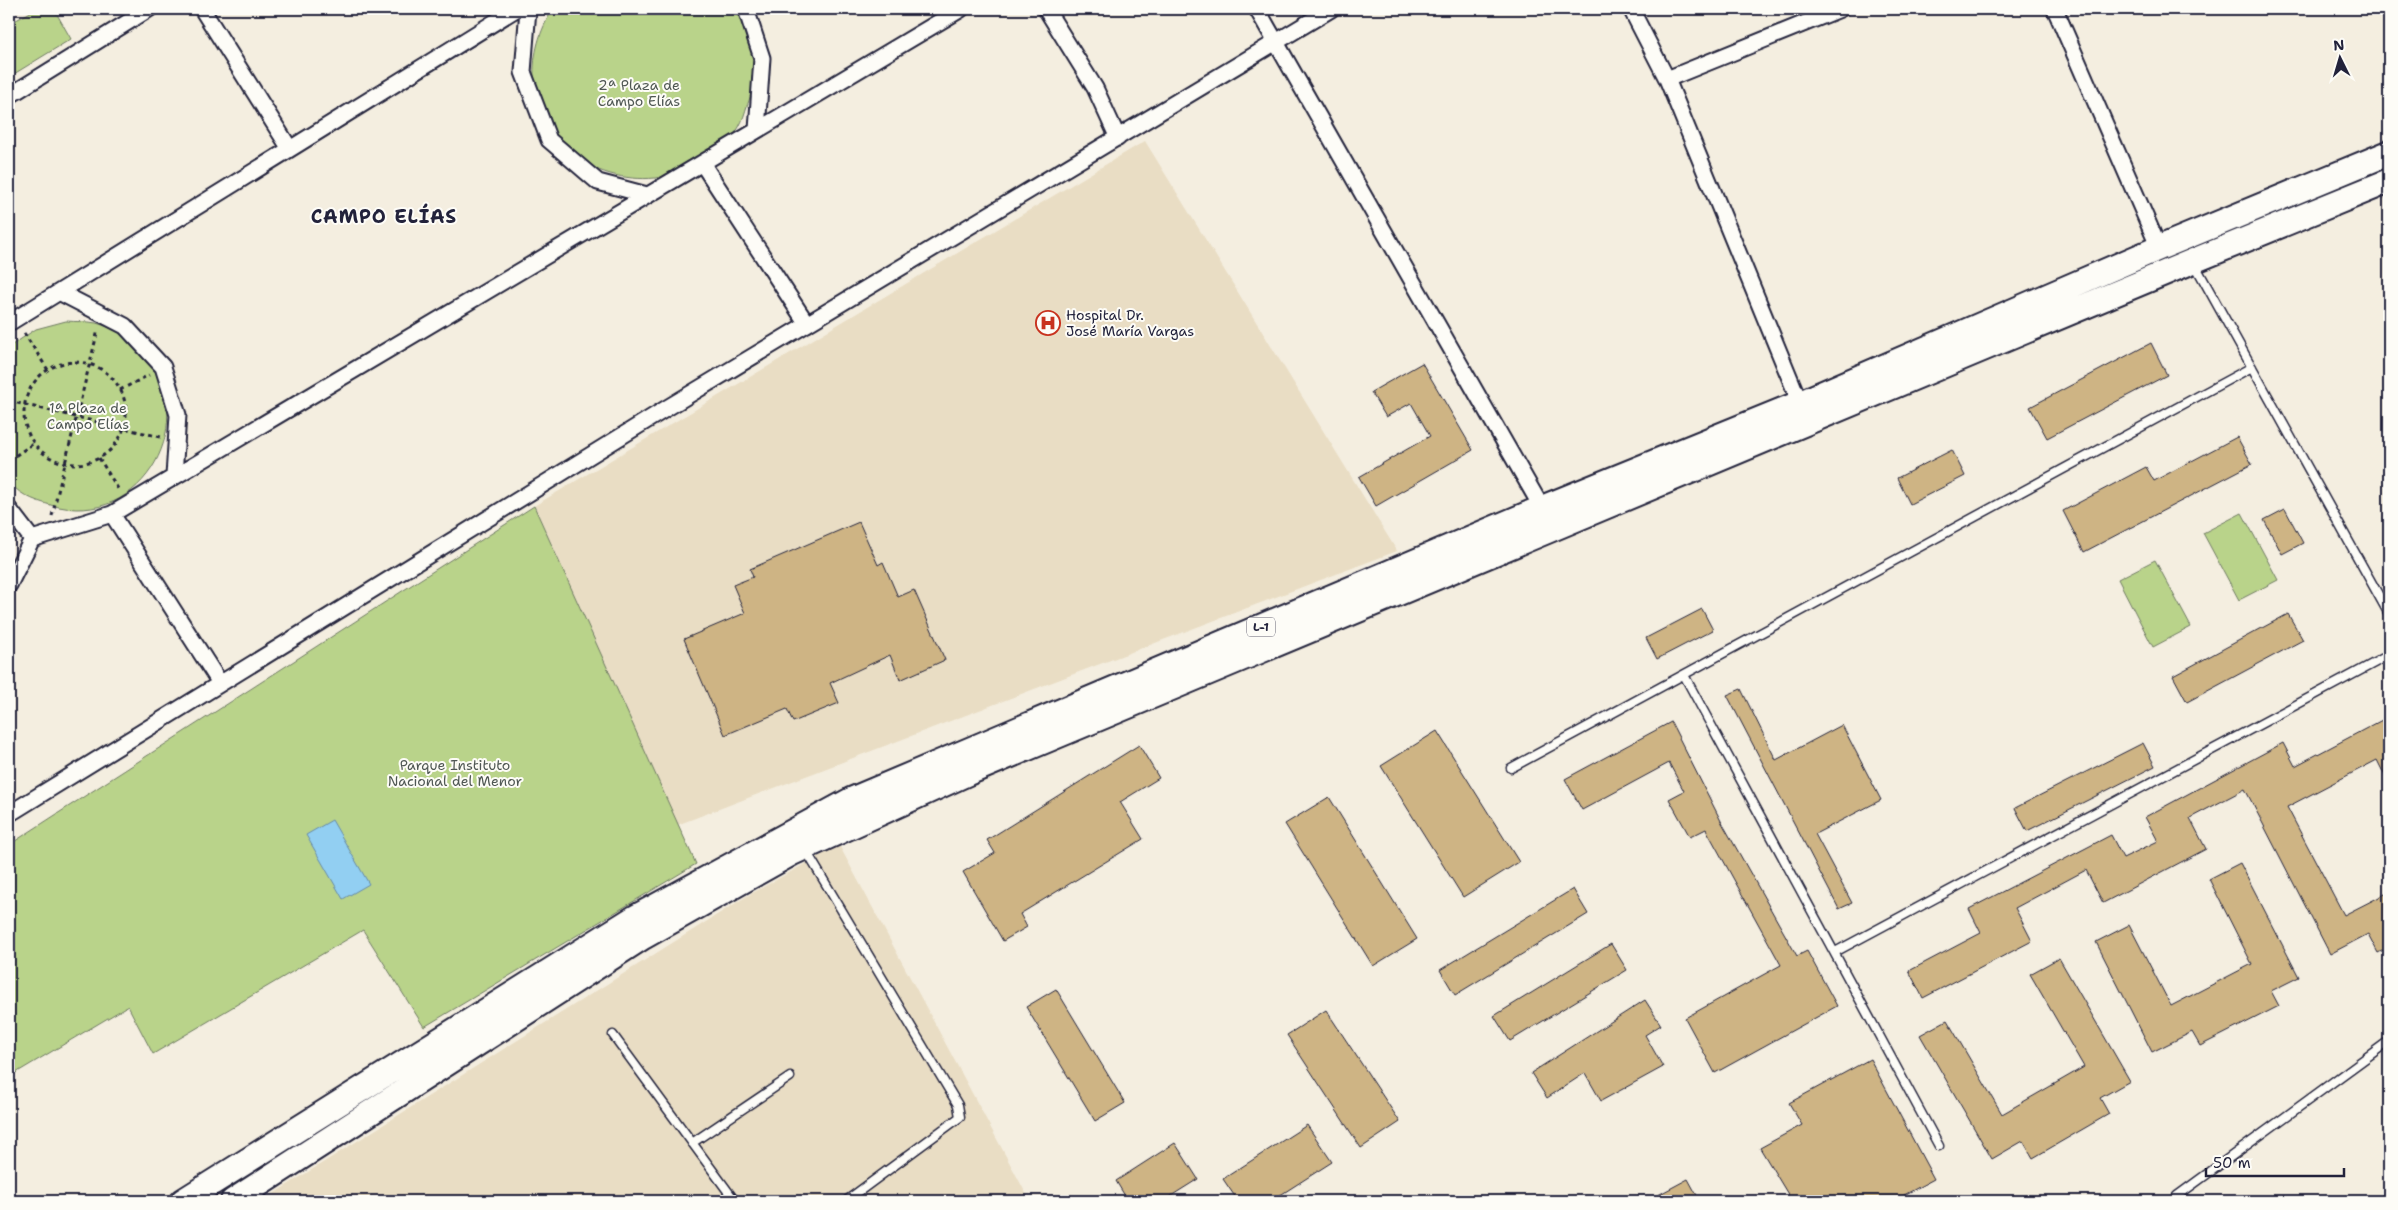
<svg xmlns="http://www.w3.org/2000/svg" width="2398" height="1210" viewBox="0 0 2398 1210" font-family="'Shantell Sans',sans-serif">
  <style>
    .built { fill: #e9ddc4 }
    .green { fill: #b9d38a; stroke: #6e7a62 }
    .water { fill: #92cff2; stroke: #658aa9 }
    .building { fill: #ceb484; stroke: #22223b }
    .lines { fill: none; stroke-linecap: round; stroke-linejoin: round }
    .service-casing { stroke: #22223b; stroke-width: 11 }
    .minor-casing { stroke: #22223b; stroke-width: 19 }
    .primary-casing { stroke: #22223b; stroke-width: 28 }
    .path { stroke: #22223b; stroke-width: 3; stroke-dasharray: 4 4; stroke-linecap: butt }
    .service { stroke: #fdfcf7; stroke-width: 8 }
    .minor { stroke: #fdfcf7; stroke-width: 15 }
    .primary { stroke: #fdfcf7; stroke-width: 24 }
    .labels { text-anchor: middle; dominant-baseline: central; stroke-width: 4; stroke-linejoin: round; paint-order: stroke }
    .shield { fill: #fdfcf7; stroke: #646373; stroke-width: 1 }
    .shield-label { font-size: 12px; font-weight: bold; fill: #22223b }
    .park-label { font-size: 14px; fill: #4f5753; stroke: #fdfcf7 }
    .poi-label { font-size: 14px; fill: #22223b; stroke: #fdfcf7; text-anchor: start }
    .district-label { font-size: 19px; font-weight: bold; letter-spacing: 1px; fill: #22223b; stroke: #fdfcf7 }
  </style>
  <rect width="100%" height="100%" fill="#f4eee0"/>
  <filter id="ink" filterUnits="userSpaceOnUse"><feTurbulence type="fractalNoise" baseFrequency=".02" numOctaves="2"/><feDisplacementMap in="SourceGraphic" scale="10" xChannelSelector="R" yChannelSelector="G"/><feConvolveMatrix kernelMatrix="1 2 1 2 8 2 1 2 1" color-interpolation-filters="sRGB"/></filter>
  <g filter="url(#ink)">
    <path class="built" d="M1145,141L1397,551L677,825L534,506Z
      M839,845L1030,1201H262L747,896Z"/>
    <path class="green" d="M36,9H54L71,39L9,77V24Z
      M553,9H735C754,37 760,74 747,106C745,112 743,120 739,127C706,182 631,193 579,160C573,156 568,149 563,144C526,106 526,52 553,9Z
      M66,321C76,322 87,321 96,323C111,327 125,335 136,345C206,407 151,526 59,507C41,503 21,497 9,482V347L36,329Z
      M534,506L696,864L424,1027L363,930L153,1054L128,1006L9,1077V845Z
      M2242,513L2278,580L2239,600L2203,533Z
      M2155,560L2191,627L2153,647L2118,579Z"/>
    <path class="water" d="M332,820L369,884L343,899L306,835Z"/>
    <path class="building" d="M2151,343L2167,375L2047,438L2030,407Z
      M1422,363L1473,450L1376,506L1359,477L1430,436L1411,403L1386,417L1371,392Z
      M2237,437L2252,464L2084,552L2063,511L2146,467L2154,481Z
      M1952,450L1965,476L1910,504L1897,478Z
      M2285,509L2303,543L2282,554L2264,520Z
      M859,522L878,565L883,562L898,597L914,590L945,660L900,680L890,655L830,683L839,703L793,722L787,709L725,735L684,639L745,613L733,585L753,577L750,569Z
      M1702,609L1713,630L1657,659L1646,638Z
      M2288,614L2303,640L2187,702L2173,676Z
      M1741,689L1776,760L1842,725L1881,800L1815,834L1852,903L1839,909L1727,695Z
      M2384,719L2389,729V784L2377,760L2287,807L2344,915L2389,892V947L2378,953L2368,934L2330,954L2245,789L2190,818L2206,849L2103,903L2086,870L2015,908L2032,941L1923,998L1909,971L1981,933L1969,909L2111,835L2123,858L2158,841L2145,817L2283,743L2295,766Z
      M1671,722L1721,821L1797,956L1807,951L1837,1006L1715,1073L1685,1018L1781,965L1706,829L1690,837L1669,799L1684,791L1669,763L1582,810L1565,779Z
      M1437,731L1519,862L1463,897L1381,766Z
      M2143,743L2155,766L2027,831L2015,808Z
      M1139,745L1159,778L1120,802L1143,839L1020,914L1027,927L1003,941L963,872L995,853L987,840Z
      M1329,797L1417,939L1373,966L1285,824Z
      M2240,863L2299,977L2271,991L2279,1006L2200,1046L2192,1032L2152,1052L2096,942L2129,925L2171,1006L2252,964L2209,879Z
      M1573,889L1588,914L1455,995L1440,970Z
      M1611,944L1627,970L1510,1041L1494,1016Z
      M2059,958L2130,1081L2100,1098L2109,1114L2033,1158L2023,1141L1992,1159L1920,1035L1947,1020L2002,1114L2084,1067L2030,974Z
      M1056,989L1125,1103L1095,1121L1026,1007Z
      M1645,1000L1661,1025L1645,1035L1663,1067L1601,1101L1585,1073L1547,1098L1531,1073Z
      M1326,1010L1400,1122L1361,1148L1287,1035Z
      M1870,1059L1934,1179L1893,1201H1792L1760,1148L1802,1125L1789,1103Z
      M1307,1125L1332,1162L1271,1201H1238L1223,1179Z
      M1175,1143L1198,1179L1163,1201H1128L1116,1181Z
      M1688,1179L1700,1201H1647Z"/>
    <g class="lines">
      <defs>
        <path id="service" d="M2194,263L2389,614
          M1684,675L1939,1146
          M1511,768L2252,367
          M805,849L958,1105L960,1117L846,1201
          M1835,952L2389,655
          M613,1035L735,1201
          M692,1143L790,1077
          M2177,1196L2389,1041"/>
        <path id="minor" d="M202,9L290,149
          M528,9L523,72L549,140L598,182L647,195
          M746,9L762,58L757,130
          M1046,9L1095,88L1118,138
          M1257,9L1546,515
          M1631,9L1667,79L1800,403
          M2055,9L2159,248
          M1667,79L1840,9
          M9,96L149,9
          M702,163L807,324
          M59,292L125,326L163,367L178,415L174,476
          M9,323L516,9
          M9,509L32,539
          M112,514L220,683
          M9,585L32,539L112,514L961,9
          M9,814L667,408L1331,9"/>
        <path id="primary" d="M183,1201L636,917L851,800L1542,508L1800,403L2159,248L2389,153
          M233,1201L643,937L792,853L968,773L2193,261L2389,181"/>
      </defs>
      <use href="#service" class="service-casing"/>
      <use href="#minor" class="minor-casing"/>
      <use href="#primary" class="primary-casing"/>
      <path class="path" d="M24,333L48,370
        M24 413a51 51 0 1 1 102 0a51 51 0 1 1-102 0Z
        M120,390L149,375
        M9,401L161,437
        M99,458L120,492
        M9,460L34,443
        M52,516L98,330"/>
      <use href="#service" class="service"/>
      <use href="#minor" class="minor"/>
      <use href="#primary" class="primary"/>
    </g>
  </g>
  <defs>
    <symbol id="hospital-ring" viewBox="-11 -11 22 22"><circle r="9.5" fill="#fdfcf7" stroke="#c8321e" stroke-width="1.5"/><path d="M-5-5h3v3.5h4V-5h3V5h-3V1.5h-4V5h-3Z" fill="#c8321e"/></symbol>
  </defs>
  <g fill-rule="evenodd">
    <use href="#hospital-ring" x="1034" y="309" width="28" height="28"/>
  </g>
  <g class="labels">
    <rect class="shield" x="1247" y="617.5" width="28" height="19" rx="4"/>
    <g class="shield-label">
      <text x="1261" y="627">L-1</text>
    </g>
    <g class="park-label">
      <text x="639" y="85">2ª Plaza de<tspan x="639" dy="16">Campo Elías</tspan></text>
      <text x="88" y="408">1ª Plaza de<tspan x="88" dy="16">Campo Elías</tspan></text>
      <text x="455" y="765">Parque Instituto<tspan x="455" dy="16">Nacional del Menor</tspan></text>
    </g>
    <g class="poi-label">
      <text x="1066" y="315">Hospital Dr.<tspan x="1066" dy="16">José María Vargas</tspan></text>
    </g>
    <g class="district-label">
      <text x="384" y="216">CAMPO ELÍAS</text>
    </g>
  </g>
  <rect width="2398" height="1210" fill="none" stroke="#fdfcf7" stroke-width="30"/>
  <rect x="15" y="15" width="2368" height="1180" fill="none" stroke="#22223b" stroke-width="2" filter="url(#ink)"/>
  <g transform="translate(2340 58) rotate(355)" stroke="#fdfcf7" stroke-width="4" paint-order="stroke">
  <path d="M0-4L9 19L0 12L-9 19Z" fill="#22223b"/>
  <text y="-8" font-size="14" font-weight="bold" text-anchor="middle" fill="#22223b">N</text>
  </g>
  <path d="M2206 1168v8h138v-8" fill="none" stroke="#22223b" stroke-width="2.5"/>
  <text x="2213" y="1168" font-size="15" fill="#22223b" stroke="#fdfcf7" stroke-width="4" paint-order="stroke">50 m</text>
</svg>
